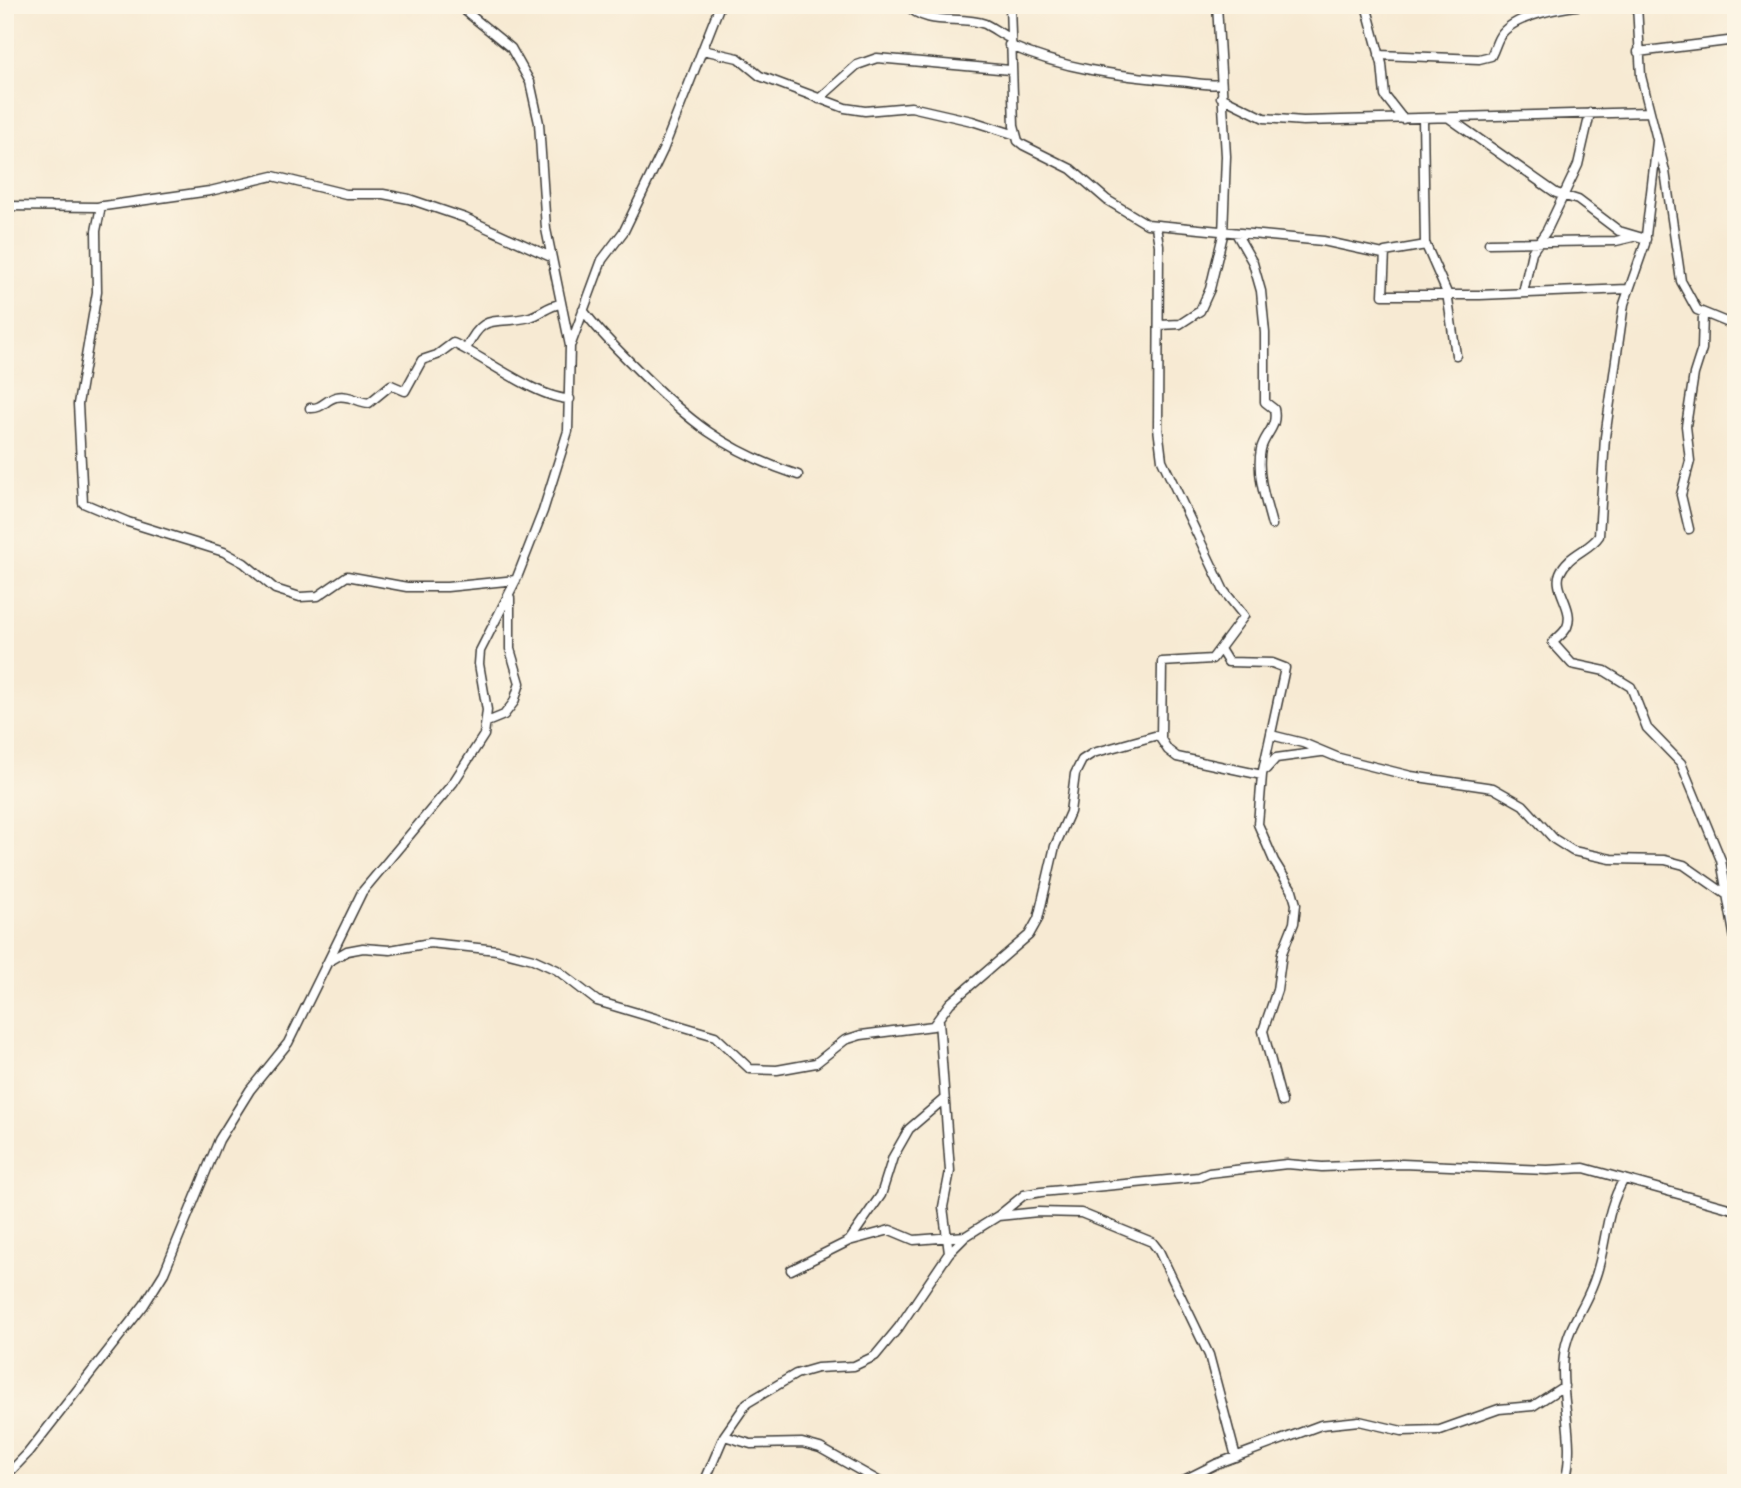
<svg xmlns="http://www.w3.org/2000/svg" width="1741" height="1488" viewBox="0 0 1741 1488" font-family="'Shantell Sans',sans-serif">
  <style>
    .lines { fill: none; stroke-linecap: round; stroke-linejoin: round }
    .street-casing { stroke: #3d3b37; stroke-width: 11 }
    .street { stroke: #fff; stroke-width: 8 }
  </style>
  <rect width="100%" height="100%" fill="#fcf5e5"/>
  <filter id="ink" filterUnits="userSpaceOnUse"><feTurbulence type="fractalNoise" baseFrequency=".0143" numOctaves="2"/><feDisplacementMap in="SourceGraphic" scale="14" xChannelSelector="R" yChannelSelector="G"/><feConvolveMatrix kernelMatrix="1 2 1 2 8 2 1 2 1" color-interpolation-filters="sRGB"/></filter>
  <filter id="wash" filterUnits="userSpaceOnUse"><feTurbulence type="fractalNoise" baseFrequency=".00686" numOctaves="4" result="noise"/><feDisplacementMap in="SourceGraphic" scale="28" xChannelSelector="R" yChannelSelector="G"/><feGaussianBlur stdDeviation="1.57" result="paint"/><feColorMatrix in="noise" values="0 0 0 0 0 0 0 0 0 0 0 0 0 0 0 0 0 1.4 0 .05"/><feComposite in="paint" operator="in"/></filter>
  <g filter="url(#wash)">
    <rect width="100%" height="100%" fill="#f7ead3"/>
  </g>
  <g filter="url(#ink)">
    <g class="lines">
      <defs>
        <path id="street" d="M907,5C927,27 960,15 985,24C993,28 1001,34 1009,38
          M1010,5L1014,126L1018,141L1023,145L1071,169L1107,200L1147,224L1323,241L1383,254
          M1366,5L1382,64L1385,96L1403,119
          M1637,5L1641,76L1665,171L1681,281L1697,310L1736,326
          M1009,45C1062,69 1120,76 1178,81C1193,82 1206,86 1221,84
          M703,50L738,58L760,76L845,108L865,111L911,107L972,121L1016,135
          M1638,52L1736,40
          M1379,55L1479,59L1491,56C1495,49 1496,42 1500,36C1513,15 1563,7 1585,5
          M1221,97L1264,118L1303,121L1649,112
          M819,99L857,65L877,58L1010,70
          M1423,118L1425,243L1447,293L1456,355
          M1449,118L1556,193L1578,200L1619,231L1646,239
          M1657,141L1645,244L1624,304L1605,437L1599,536C1589,551 1568,554 1560,573C1553,590 1575,608 1567,627C1564,634 1557,637 1553,643L1572,664L1605,671L1631,687L1647,728L1681,763L1721,860L1736,945
          M5,206L97,207L210,191L273,176L346,194H383L409,199L465,218L551,257
          M101,206L96,231L97,292L78,404L83,503L128,522L224,552L244,563L275,589L300,597L318,596L347,576L407,587H447L516,580
          M1156,227L1159,245L1158,428L1162,460L1224,591L1244,616L1212,659L1162,662L1161,738
          M1236,233L1253,263L1261,291L1265,333V402L1274,409C1278,428 1265,433 1261,449C1256,474 1266,502 1272,525
          M1489,243L1616,241L1633,237
          M1426,245L1385,252L1383,295H1480L1628,289
          M1523,293L1532,252L1547,230L1578,165L1590,113
          M583,310C598,331 616,348 634,366C687,420 725,451 798,475
          M1159,325L1180,324L1200,311L1210,289L1223,235L1226,156L1217,5
          M571,344L602,260L624,231L663,150L720,5
          M466,349C485,310 494,326 530,317C541,314 548,306 560,304
          M310,408C322,409 325,400 336,397C349,394 357,402 369,403L391,385L405,391L422,360L437,355L453,343C484,357 538,399 570,399
          M1689,529L1681,495L1690,461L1686,426L1694,374L1702,349L1703,314
          M487,722L504,715L514,702L520,683L510,649V598
          M1271,735L1303,743L1339,758L1411,776L1493,788L1523,805L1554,839L1573,851L1611,859L1665,860L1684,865L1727,895L1736,897
          M1266,769L1276,758L1321,752
          M1262,775L1258,824L1274,861L1292,890L1296,904L1294,923L1282,953L1277,990L1263,1031L1282,1102
          M328,962L347,951L363,948L390,950L430,943L497,950L533,959L557,970L597,1001L715,1036L750,1069L777,1070L816,1063L845,1040L861,1035L933,1026L950,1003L1029,935L1038,919L1055,846L1070,812L1075,774L1082,760L1093,753L1158,735L1168,750L1177,757L1262,775L1285,668L1272,663L1228,662L1220,649
          M939,1021L950,1171L943,1207L949,1253
          M998,1216L1024,1195L1041,1192L1199,1177L1209,1173L1287,1164L1322,1167L1402,1164L1547,1170L1584,1168L1736,1210
          M849,1241L890,1230L914,1240L966,1236
          M791,1270L849,1241L881,1195L893,1157L909,1129L944,1099
          M724,1436L751,1444L802,1443L820,1448L882,1483
          M5,1477L28,1453L144,1305L164,1273L219,1140L250,1090L288,1043L362,892L453,783L484,735L487,710L479,664L480,651L516,580L543,511L568,431L570,346L546,229L539,123L530,82L511,48L458,5
          M704,1483L724,1436L747,1403L796,1374L817,1368L854,1366L875,1356L899,1327L949,1253L966,1236L998,1216L1038,1212L1081,1213L1152,1242L1159,1251L1209,1355L1236,1457
          M1178,1483L1216,1464L1321,1425L1359,1421L1402,1431L1440,1430L1499,1409L1533,1406L1564,1386
          M1565,1483C1575,1444 1563,1410 1563,1371C1563,1328 1581,1317 1594,1281C1608,1244 1603,1215 1624,1179"/>
      </defs>
      <use href="#street" class="street-casing"/>
      <use href="#street" class="street"/>
    </g>
  </g>
  <rect width="1741" height="1488" fill="none" stroke="#fcf5e5" stroke-width="28"/>
</svg>
